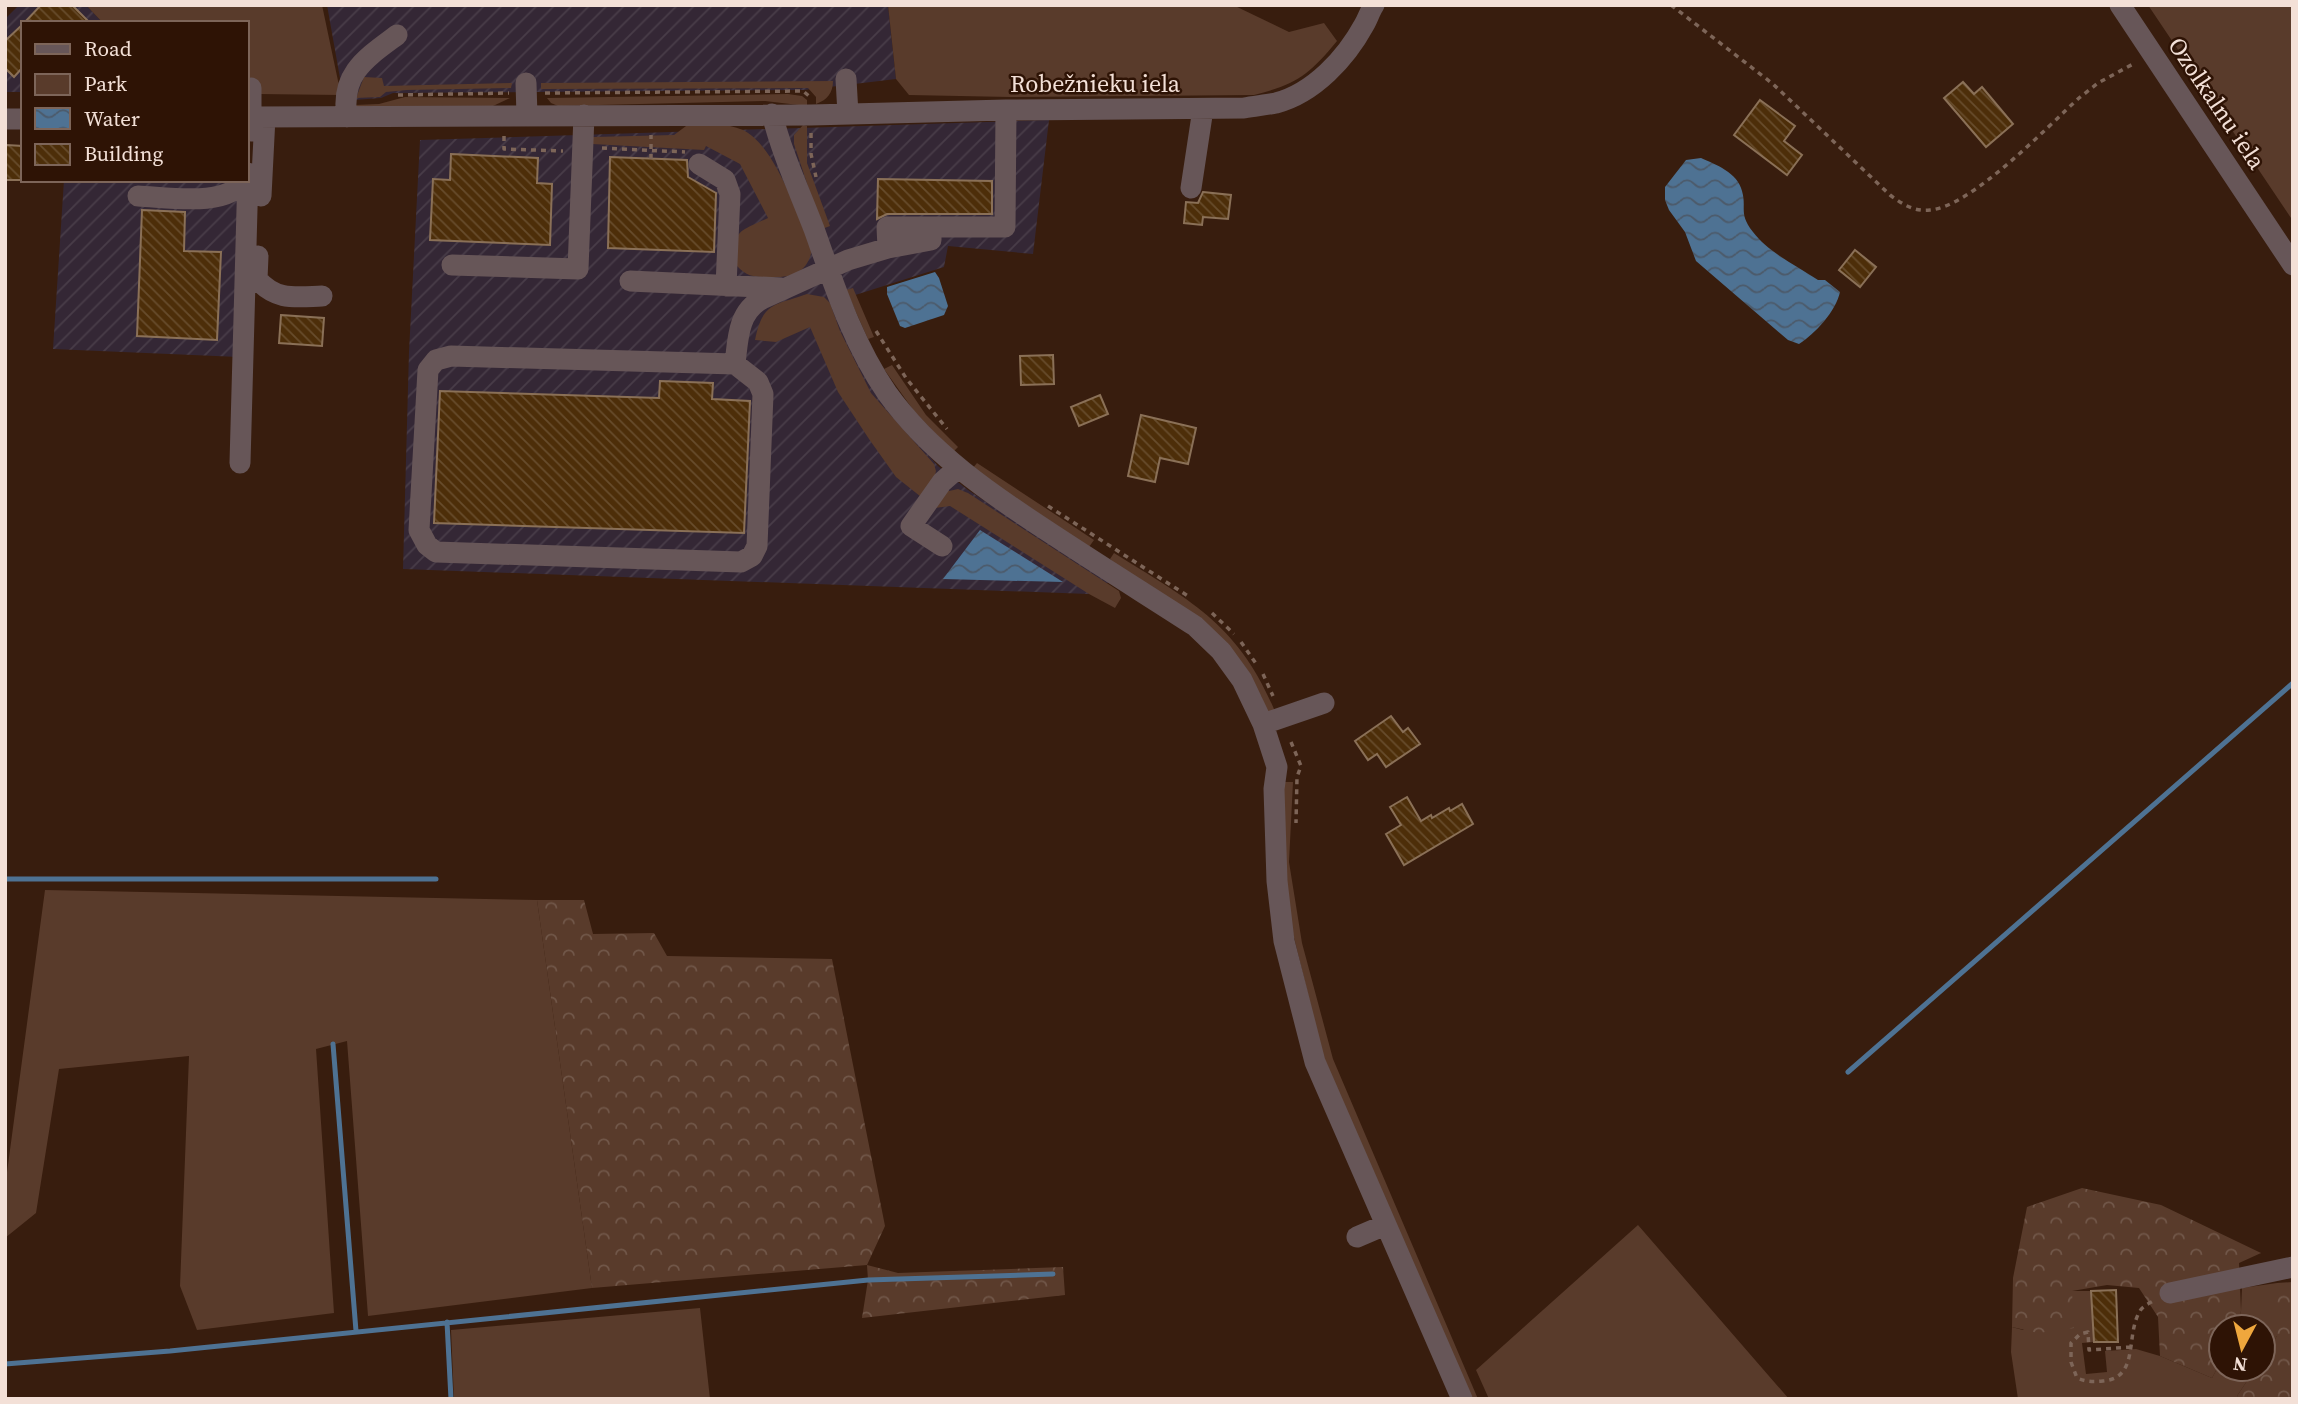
<svg xmlns="http://www.w3.org/2000/svg" width="2298" height="1404" viewBox="0 0 2298 1404" font-family="'Source Serif 4',serif">
  <style>
    .industrial { fill: url(#industrial-furrows) }
    .green { fill: #593b2b }
    .forest { fill: url(#forest-crowns) }
    .water { fill: url(#water-waves) }
    .lines { fill: none; stroke-linecap: round; stroke-linejoin: round }
    .stream { stroke: #4e7293; stroke-width: 5 }
    .building { fill: url(#building-back-hatch); stroke: #8a7057; stroke-width: 2 }
    .path { stroke: #7d6558; stroke-width: 3.5; stroke-dasharray: 5 5; stroke-linecap: butt }
    .minor { stroke: #675658; stroke-width: 21 }
    .labels { text-anchor: middle; dominant-baseline: central; stroke-width: 5; stroke-linejoin: round; paint-order: stroke }
    .street-label { font-size: 24px; fill: #f3e0d7; stroke: #2e1305 }
  </style>
  <defs>
    <pattern id="industrial-furrows" width="10" height="10" patternUnits="userSpaceOnUse" patternTransform="scale(1.75)"><rect width="10" height="10" fill="#342735"/><path d="M-1 1l2-2M0 10L10 0M9 11l2-2" fill="none" stroke="#483c48"/></pattern>
    <pattern id="forest-crowns" width="20" height="18" patternUnits="userSpaceOnUse" patternTransform="scale(1.75)"><rect width="20" height="18" fill="#593b2b"/><path d="M2 6a3 3 0 1 1 6 0M12 15a3 3 0 1 1 6 0" fill="none" stroke="#715749"/></pattern>
    <pattern id="water-waves" width="16" height="10" patternUnits="userSpaceOnUse" patternTransform="scale(1.75)"><rect width="16" height="10" fill="#4e7293"/><path d="M0 5q4-4 8 0t8 0" fill="none" stroke="#4c5a6a"/></pattern>
    <pattern id="building-back-hatch" width="6" height="6" patternUnits="userSpaceOnUse" patternTransform="scale(1.75)"><rect width="6" height="6" fill="#4d2e09"/><path d="M-1 5l2 2M0 0l6 6M5-1l2 2" fill="none" stroke="#674c2c"/></pattern>
  </defs>
  <rect width="100%" height="100%" fill="#381d0e"/>
  <path class="industrial" d="M19,5H86L103,23H23V92H5V19Z
    M327,5H888L896,79L804,90L393,93L381,98L354,100L343,95Z
    M1049,120L1033,254L948,246L944,267L833,302L886,406L938,466L968,490L1109,582L1089,594L403,569L409,352L420,140Z
    M64,180H245L239,357L53,349Z"/>
  <path class="green" d="M86,5H322L341,95L258,94L247,86V23H103Z
    M888,5H1233L1289,32L1324,23L1337,41C1309,75 1297,84 1254,95L1010,97L909,95L896,79Z
    M2148,5H2293V221Z
    M364,77L382,78L384,86L512,83L511,88L407,90L386,92L380,97L356,98Z
    M833,81C833,93 827,100 816,104V97L808,88L541,89V83Z
    M788,94L802,96L807,100V106L765,101L558,106L551,103L547,98Z
    M405,97L510,98L493,106L355,109V105L379,104Z
    M690,123C708,123 726,123 743,130C775,145 799,218 812,250C807,274 791,278 768,277C755,277 747,277 737,266C733,230 736,233 768,218L740,164L706,146L704,150L592,144L593,137L674,135Z
    M803,125L807,126V163L830,226L822,229L794,144V135Z
    M853,288L874,337L868,339L846,290Z
    M807,294L824,297L830,303L840,331L871,393L934,464L936,471L934,479L942,482L949,491L958,489L968,493L1119,591L1121,598L1115,608L1089,594L950,506L935,508L896,477L869,439L838,392L810,327L776,342L755,340C763,302 773,306 807,294Z
    M892,365L926,415L958,447L953,452L914,411L884,369Z
    M977,463L1094,540L1089,547L972,469Z
    M1114,553C1191,601 1240,625 1276,714L1269,716L1261,696L1110,559Z
    M1284,782H1293L1289,862L1302,943L1333,1059L1478,1399H1472L1323,1056L1290,921L1284,853Z
    M45,890L537,900L592,1288L368,1316L347,1041L316,1049L334,1313L197,1330L180,1286L189,1056L59,1069L36,1213L5,1238V1187Z
    M1638,1225L1789,1399H1489L1476,1370Z
    M2277,1283V1336L2263,1357V1327H2236L2241,1311L2242,1288Z
    M2071,1291H2091L2094,1342L2082,1343L2086,1374L2107,1372L2105,1351L2136,1349L2160,1356L2212,1378L2221,1361V1369H2255L2237,1396L2238,1399H2018L2011,1352L2012,1327L2023,1330Z
    M700,1308L710,1399H454L451,1330Z"/>
  <path class="forest" d="M537,900H584L593,934L654,933L667,956L832,959L885,1226L867,1265L898,1273L1063,1267L1065,1295L862,1318L868,1280L867,1265L592,1288Z
    M2082,1188L2161,1205L2261,1253L2239,1263L2241,1311L2236,1327H2221V1361L2212,1378L2160,1356L2158,1317L2139,1288L2107,1285L2072,1291L2074,1328L2038,1333L2012,1327L2013,1278L2027,1207Z
    M2293,1282V1399H2238L2237,1396L2255,1369H2263V1357L2277,1336V1283Z"/>
  <path class="water" d="M1701,158C1715,164 1738,173 1742,191C1747,208 1738,213 1753,232C1768,252 1797,266 1818,280H1825L1840,292C1836,311 1815,334 1799,344L1788,340L1696,261L1685,232L1669,210L1665,200V187L1686,160Z
    M935,272L939,278L948,306L944,315L905,328L900,326L887,294V287Z
    M980,530L1063,582L943,579Z"/>
  <g class="lines">
    <path class="stream" d="M5,879H436
      M333,1044L356,1331
      M1848,1072L2293,683
      M447,1322L451,1399
      M5,1364L170,1351L868,1280L1053,1274"/>
  </g>
  <path class="building" d="M41,5H72L90,23H24Z
    M23,24V67L14,77L5,68V41Z
    M1963,82L1974,94L1982,87L2013,124L1986,147L1944,98Z
    M1760,100L1795,126L1784,141L1802,155L1787,175L1734,135Z
    M6,145L23,146V180H5Z
    M451,154L538,158L537,183L552,184L550,245L430,240L433,179L450,180Z
    M610,157L687,160L688,177L716,193L714,252L608,248Z
    M878,179L992,181V214H887L877,219Z
    M1203,192L1231,195L1228,219L1203,217L1202,225L1184,223L1186,202L1198,203Z
    M142,210L185,212L184,251L221,252L217,340L137,336Z
    M1855,250L1876,267L1860,287L1839,270Z
    M281,315L324,318L322,346L279,343Z
    M1053,355L1054,384L1021,385L1020,356Z
    M660,381L713,383L712,399L750,401L744,533L434,523L440,391L659,398Z
    M1100,395L1108,414L1079,426L1071,407Z
    M1141,415L1196,428L1188,464L1160,458L1155,482L1128,476Z
    M1391,716L1403,732L1408,728L1420,744L1386,767L1377,754L1368,760L1355,741Z
    M1407,797L1421,821L1431,815L1432,818L1449,808L1450,811L1462,804L1473,824L1404,865L1386,834L1401,825L1390,807Z
    M2116,1290L2118,1342H2094L2091,1291Z"/>
  <g class="lines">
    <path class="path" d="M1671,5L1773,84L1890,195C1902,204 1914,212 1930,210C1971,207 2047,127 2079,98L2098,83L2135,63
      M545,93L803,91L809,96
      M398,95L509,93
      M811,133V154L816,177
      M504,136V149L563,151
      M602,148L685,152
      M651,159V135
      M876,331L906,378L947,429
      M1048,506L1188,596
      M1212,613L1234,634
      M1241,642L1257,665
      M1263,674L1273,696
      M1291,742L1301,766L1297,777L1296,823
      M2131,1347L2089,1350L2088,1332L2080,1334L2071,1343V1362L2077,1378C2087,1382 2093,1382 2103,1381C2140,1378 2125,1335 2140,1311C2142,1307 2148,1304 2153,1301"/>
    <path class="minor" d="M2120,5L2293,265
      M846,79L848,114
      M526,83L527,116
      M251,88V131
      M772,114C782,154 799,190 814,229C834,285 853,344 887,393C930,453 992,495 1052,534C1099,565 1147,595 1195,626L1221,651L1242,680L1263,724L1277,767L1274,789L1277,881L1284,941L1315,1062L1462,1399
      M247,117L811,115L1006,110L1244,108C1255,106 1266,105 1276,103C1314,93 1346,58 1364,25C1368,18 1370,11 1374,5
      M347,117C340,74 366,58 397,35
      M5,119H23
      M699,164L725,180L730,194L726,286
      M1191,188L1203,109
      M138,196C167,197 228,208 244,180
      M261,196L265,117
      M888,248L887,227H1005L1006,110
      M258,256L257,279C276,301 295,297 322,296
      M452,265L578,269L584,115
      M630,281L781,288
      M735,364L451,356L436,360L428,370L419,530L427,545L436,552L741,562L752,556L757,546L763,394L758,382L735,364C738,338 738,312 762,299L848,260L888,248L931,240V228
      M240,463L248,173
      M942,546L911,526L942,482L958,468
      M1263,724L1324,703
      M1357,1237L1385,1225
      M2170,1293L2293,1267"/>
  </g>
  <g class="labels">
    <g class="street-label">
      <text x="1095" y="83">Robežnieku iela</text>
      <text transform="translate(2217 103) rotate(56)">Ozolkalnu iela</text>
    </g>
  </g>
  <rect width="2298" height="1404" fill="none" stroke="#f3e0d7" stroke-width="14"/>
  <rect x="21" y="21" width="228" height="161" fill="#2e1305" stroke="#7d6559" stroke-width="2"/>
  <rect x="35" y="44" width="35" height="10" fill="#675658" stroke="#7d6559" stroke-width="2"/>
  <text x="84" y="56" font-size="21" fill="#f3e0d7">Road</text>
  <rect x="35" y="74" width="35" height="21" fill="#593b2b" stroke="#7d6559" stroke-width="2"/>
  <text x="84" y="91" font-size="21" fill="#f3e0d7">Park</text>
  <rect x="35" y="108" width="35" height="21" fill="url(#water-waves)" stroke="#7d6559" stroke-width="2"/>
  <text x="84" y="126" font-size="21" fill="#f3e0d7">Water</text>
  <rect x="35" y="144" width="35" height="21" fill="url(#building-back-hatch)" stroke="#7d6559" stroke-width="2"/>
  <text x="84" y="161" font-size="21" fill="#f3e0d7">Building</text>
  <g transform="translate(2242 1348) rotate(187)"><circle r="33" fill="#2e1305" stroke="#7d6559" stroke-width="2"/>
  <path d="M0-5L12 26L0 18L-12 26Z" fill="#efa73d"/>
  <text y="-10" font-size="19" font-weight="bold" text-anchor="middle" fill="#f3e0d7">N</text>
  </g>
</svg>
